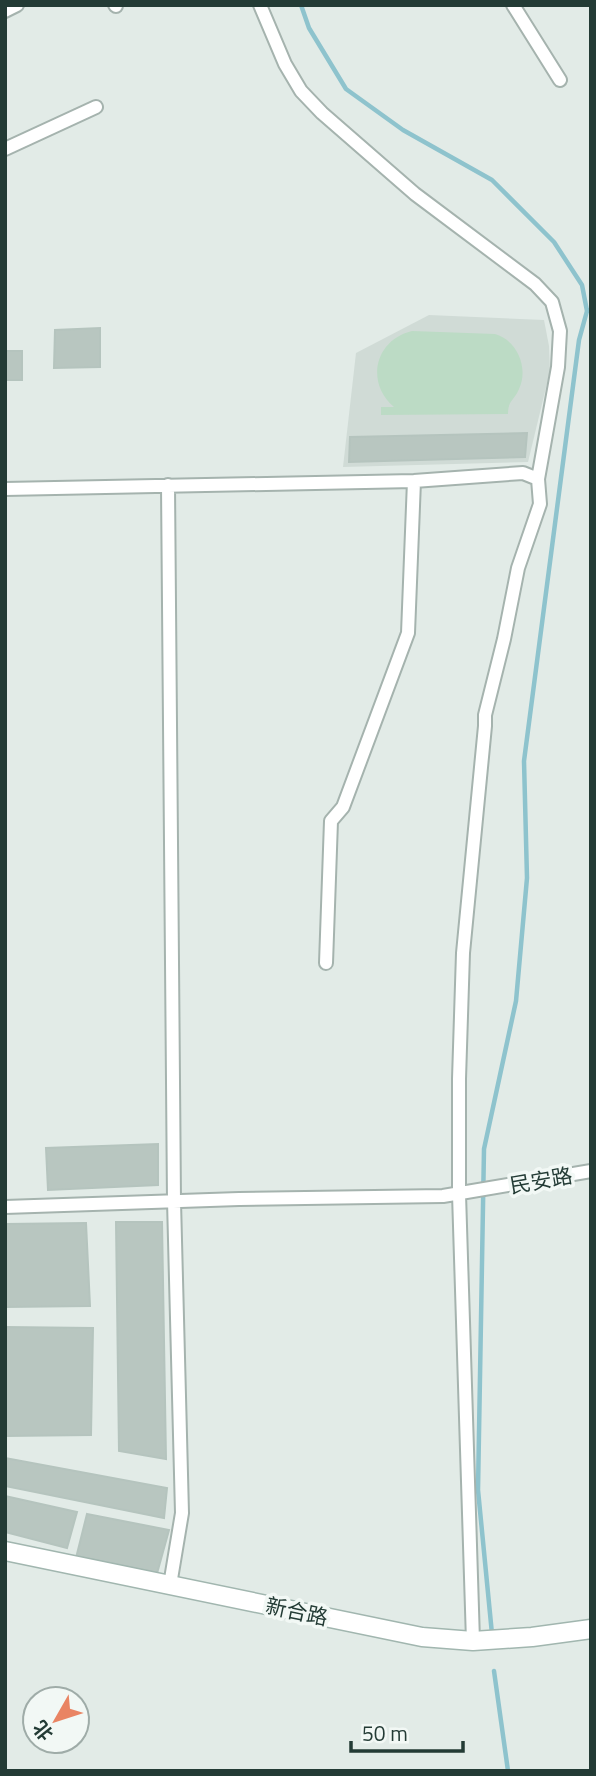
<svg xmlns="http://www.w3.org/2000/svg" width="596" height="1776" viewBox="0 0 596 1776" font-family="'Titillium Web','Noto Sans SC',sans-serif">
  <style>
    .built { fill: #d0dbd6 }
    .green { fill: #bcdbc5 }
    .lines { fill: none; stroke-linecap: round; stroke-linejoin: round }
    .stream { stroke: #8ec3cd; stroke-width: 4.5 }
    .building { fill: #b8c6c0; stroke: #b5c4be; stroke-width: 2 }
    .street-casing { stroke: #a5b3ae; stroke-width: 16 }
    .secondary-casing { stroke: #a1b6af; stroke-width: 21 }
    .street { stroke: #fff; stroke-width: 12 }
    .secondary { stroke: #fff; stroke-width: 18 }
    .labels { text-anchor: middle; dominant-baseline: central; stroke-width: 7; stroke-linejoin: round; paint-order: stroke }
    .street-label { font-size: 21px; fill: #233b35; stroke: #f2f8f5 }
  </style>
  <rect width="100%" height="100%" fill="#e2ebe7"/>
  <path class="built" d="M429,315L544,320L549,346L550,371L528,462L343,467L356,353Z"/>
  <path class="green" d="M412,331L495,334C517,340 529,368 519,389C514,401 508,400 508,414L381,415V407H394C365,382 375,340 412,331Z"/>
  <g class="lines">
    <path class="stream" d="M301,5L309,28L346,89L403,130L492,180L554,242L582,285L587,311L591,310
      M492,1634L478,1490L484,1149L516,1001L527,878L524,761L579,340L587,311
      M494,1671L508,1771"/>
  </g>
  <path class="building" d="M100,328V367L54,368L55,330Z
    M5,351H22V380H5Z
    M527,433L525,457L349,462L350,437Z
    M158,1144V1185L48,1190L46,1148Z
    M116,1222H162L166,1459L119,1451Z
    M86,1223L90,1306L5,1307V1224Z
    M5,1327L93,1328L91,1435L5,1436Z
    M5,1458L167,1488L164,1518L5,1486Z
    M5,1496L77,1512L67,1548L5,1532Z
    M87,1514L169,1530L156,1577L76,1558Z"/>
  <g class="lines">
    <defs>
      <path id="street" d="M115,5L116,6
        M260,5L285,64L301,91L322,113L415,194L535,284L552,302L560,331L558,367L538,479
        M513,5L560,80
        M5,11L17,5
        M5,149L96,107
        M168,485L174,1201L182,1513L170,1585
        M5,489L414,481L523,473L538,479L540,504L518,568L504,639L485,715V726L463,953L459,1079V1194L473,1641
        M326,963L331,821L343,807L408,633L414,481
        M5,1207L239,1199L443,1196L591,1171"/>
      <path id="secondary" d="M5,1551L422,1637L473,1641L532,1637L591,1629"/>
    </defs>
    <use href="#street" class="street-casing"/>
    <use href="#secondary" class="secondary-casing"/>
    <use href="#street" class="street"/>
    <use href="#secondary" class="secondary"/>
  </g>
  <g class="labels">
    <g class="street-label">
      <text transform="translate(541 1180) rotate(-10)">民安路</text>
      <text transform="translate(297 1611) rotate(12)">新合路</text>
    </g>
  </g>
  <rect width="596" height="1776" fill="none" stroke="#233b35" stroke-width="14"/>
  <g transform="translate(56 1720) rotate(231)"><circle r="33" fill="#f2f8f5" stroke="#9faca8" stroke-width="2"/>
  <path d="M0-5L12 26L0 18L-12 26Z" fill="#e98463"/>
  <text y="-10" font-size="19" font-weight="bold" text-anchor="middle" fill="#233b35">北</text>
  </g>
  <path d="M351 1741v10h112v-10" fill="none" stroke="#233b35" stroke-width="3.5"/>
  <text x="362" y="1741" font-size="21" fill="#233b35" stroke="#f2f8f5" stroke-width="5" paint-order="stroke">50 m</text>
</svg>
